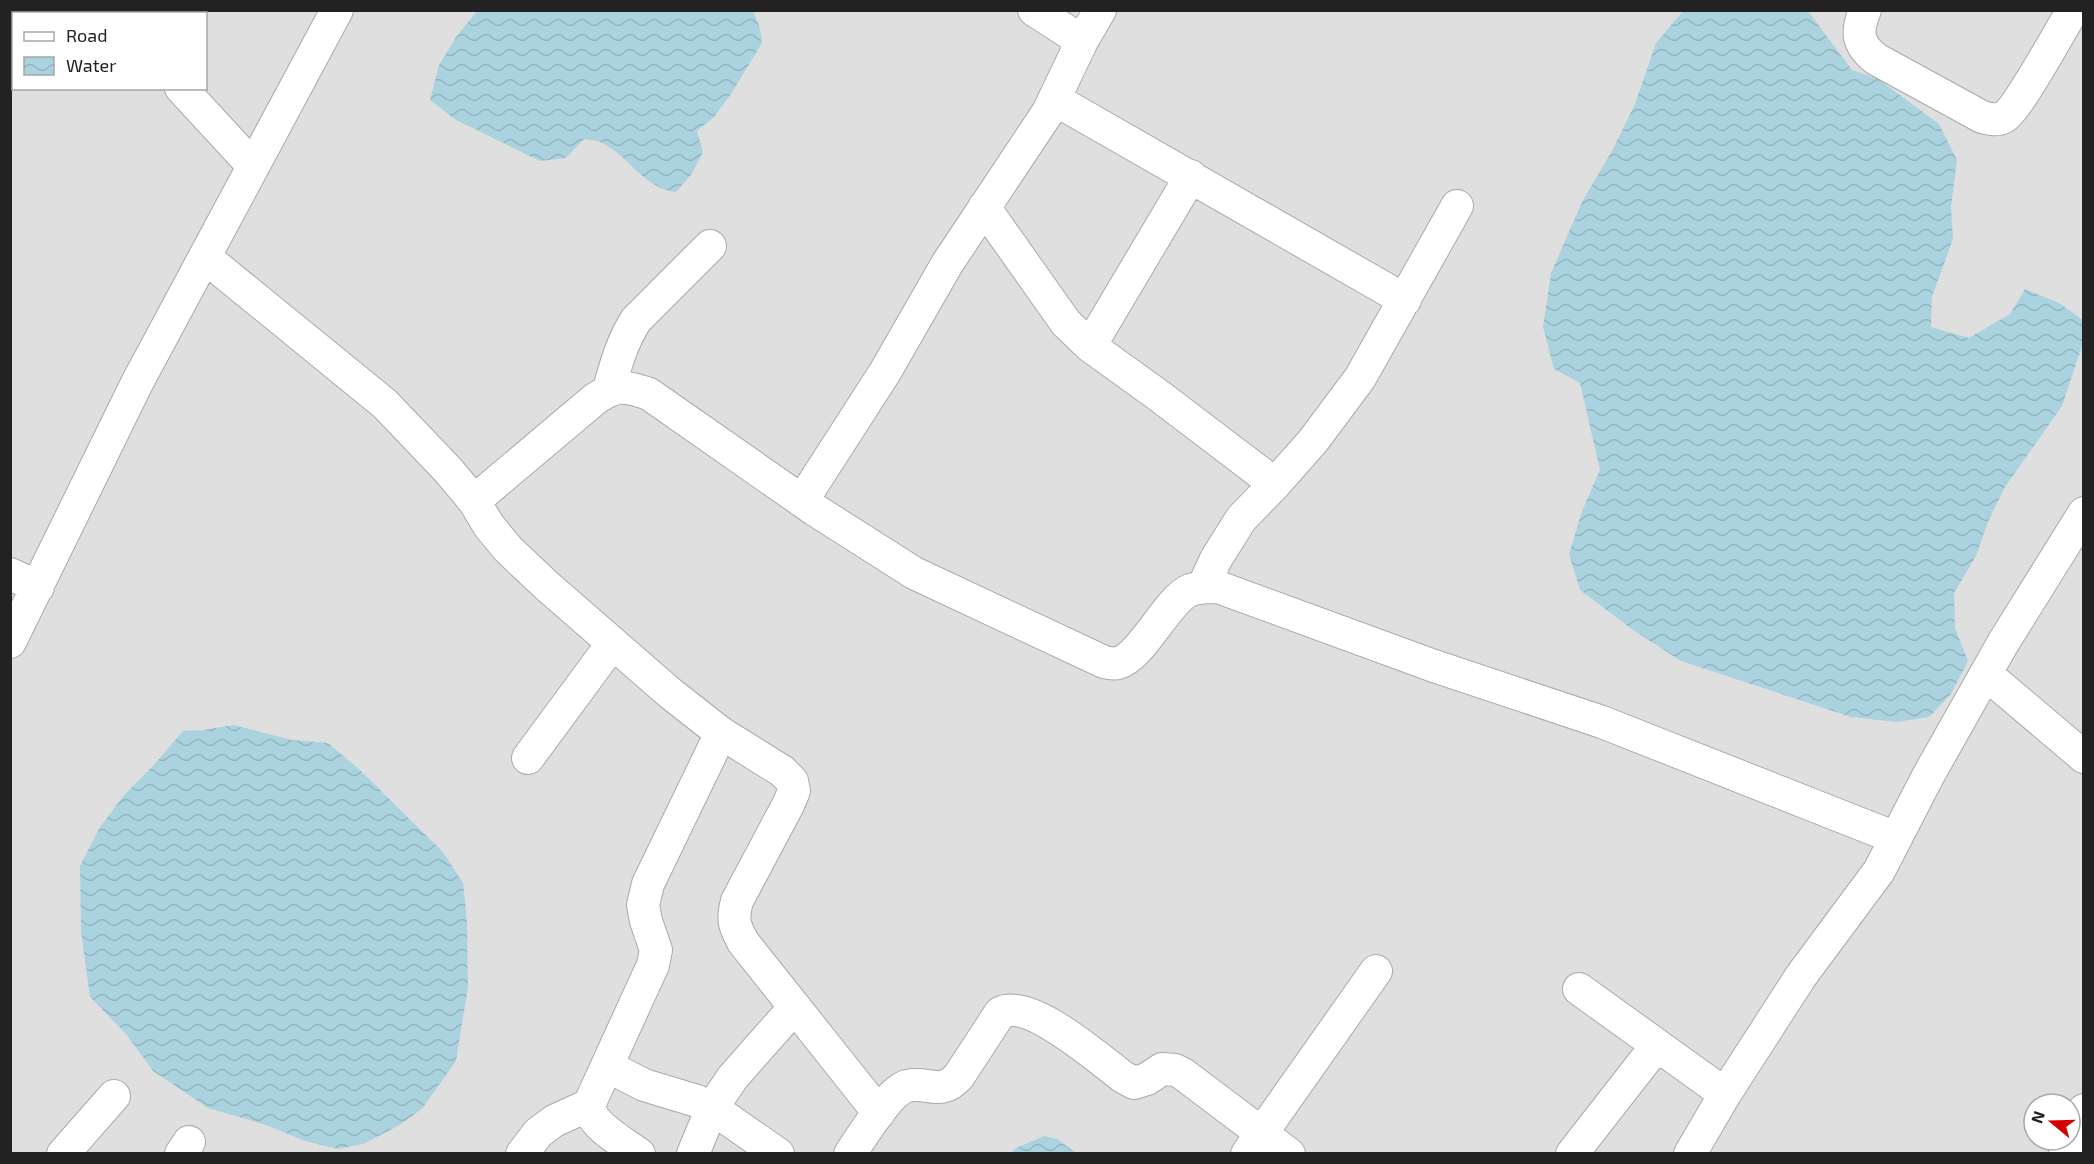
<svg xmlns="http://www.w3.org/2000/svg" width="2094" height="1164" viewBox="0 0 2094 1164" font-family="'Exo 2',sans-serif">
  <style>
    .residential { fill: #e0dfdf; fill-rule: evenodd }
    .water { fill: url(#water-waves) }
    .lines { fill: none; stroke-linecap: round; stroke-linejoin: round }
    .street-casing { stroke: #a9a9a9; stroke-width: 34 }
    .street { stroke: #fff; stroke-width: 32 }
  </style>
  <defs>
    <pattern id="water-waves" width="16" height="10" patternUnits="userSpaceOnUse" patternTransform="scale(1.5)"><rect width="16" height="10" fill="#aad3df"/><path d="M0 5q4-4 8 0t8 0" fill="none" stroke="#92b5bf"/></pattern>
  </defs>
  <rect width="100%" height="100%" fill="#f2efe9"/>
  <path class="residential" d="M11,11H2083V1153H11ZM14,14H206V88H14ZM2034,1104H2070V1140H2034Z"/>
  <path class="water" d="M477,11H753L760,28L762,43L731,94L714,117L697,131L703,152L691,175L676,192C643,188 629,156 602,143C597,140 590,140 584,139L566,158L540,161L456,120L430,100L439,65L456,37Z
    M1683,11H1808L1852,70L1878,79L1939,124L1957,160L1951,207L1953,239L1932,297L1931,327L1969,338L2010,314L2025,289L2059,303L2083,320V343L2062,406L2005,487L1988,522L1976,556L1954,593L1955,628L1968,661L1951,694L1929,717L1897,722L1851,717L1681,661L1633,630L1580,590L1569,554L1582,511L1600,470L1580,383L1554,369L1543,327L1551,273L1583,200L1612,151L1635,104L1656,43Z
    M234,725L292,740L328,743L360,770L443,852L463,883L467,921L468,987L456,1061L422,1109L398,1126L363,1144L338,1149L305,1141L266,1125L208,1108L153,1071L126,1034L90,997L81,931L80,866L100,827L125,794L153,766L183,731L203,730Z
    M1044,1136L1057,1139L1076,1153H1011L1016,1148Z"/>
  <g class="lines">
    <defs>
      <path id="street" d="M118,10L120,14
        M1034,10L1082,41
        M1865,10C1856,32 1857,44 1876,59L1982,117C1990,119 1997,121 2004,117C2018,109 2061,29 2073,10
        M181,88L253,166
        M1054,99L1405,300
        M984,207L1066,323L1090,346L1158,395L1275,484
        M206,258L385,404L448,470L474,501L489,526L508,549L546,585L670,693L721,733L782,771L792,781L794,791L788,805L737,901C732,920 734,925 743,942L879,1113
        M1090,346L1191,176
        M609,389C616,364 622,342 636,320L710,246
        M474,501L595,399C617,384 625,386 649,394L815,510L914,573L1104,662C1108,663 1115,664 1118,663C1142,657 1167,600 1190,590C1199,587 1209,587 1218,587L1434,666L1602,722L1896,838
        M802,501L885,372L947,264L1048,112L1082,41L1100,10
        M10,574L38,587
        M1203,587L1216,559L1241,519L1275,484L1313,441L1360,378L1457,206
        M10,642L137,383L337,10
        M1986,674L2084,757
        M528,758L612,644
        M1579,989L1725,1094
        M607,1066L644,1085L697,1101L712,1108L778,1154
        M63,1154L114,1096
        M181,1154L189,1142
        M522,1154L538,1133L554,1121L589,1105
        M639,1154C623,1142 590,1125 589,1105L653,965L656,950L646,921L643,905L648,884L721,733
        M693,1154L712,1108L733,1077L794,1008
        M850,1154C861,1138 889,1091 907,1086C929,1081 940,1097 959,1076L1000,1013C1029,997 1099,1059 1123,1077L1134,1083L1147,1079L1162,1069L1175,1070L1183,1074L1289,1154
        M1247,1154L1376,971
        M1572,1154L1657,1045
        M1690,1154L1725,1094L1801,976L1879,871L1928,776L2003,643L2084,513
        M2065,1154L2084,1110"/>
    </defs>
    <use href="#street" class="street-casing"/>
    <use href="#street" class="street"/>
  </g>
  <rect width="2094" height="1164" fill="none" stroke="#222222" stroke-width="24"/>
  <rect x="12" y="12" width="195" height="78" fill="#ffffff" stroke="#a7a7a7" stroke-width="1.5"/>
  <rect x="24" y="32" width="30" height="9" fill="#ffffff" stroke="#a7a7a7" stroke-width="1.5"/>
  <text x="66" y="42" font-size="18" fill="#222222">Road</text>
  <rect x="24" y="57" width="30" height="18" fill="url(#water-waves)" stroke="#a7a7a7" stroke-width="1.5"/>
  <text x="66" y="72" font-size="18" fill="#222222">Water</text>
  <g transform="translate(2052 1122) rotate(289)"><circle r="28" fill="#ffffff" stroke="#a7a7a7" stroke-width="1.5"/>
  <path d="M0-4.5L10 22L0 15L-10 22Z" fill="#d40000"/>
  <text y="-9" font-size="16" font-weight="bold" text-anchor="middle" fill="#222222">N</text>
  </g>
</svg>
